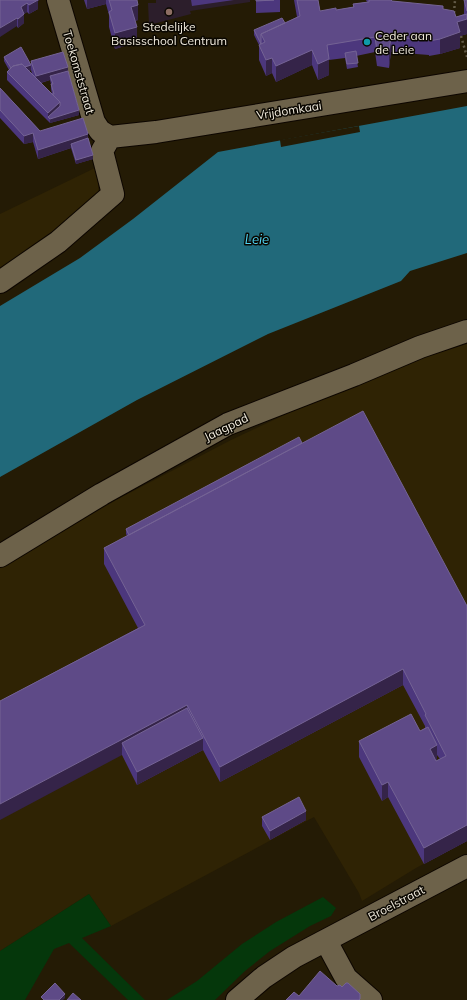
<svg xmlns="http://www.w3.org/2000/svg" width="467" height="1000" viewBox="0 0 467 1000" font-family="Mulish,sans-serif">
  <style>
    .built { fill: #2f2304 }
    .education { fill: #2c1e2b }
    .green { fill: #05370b }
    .water { fill: #21697a }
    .pier { fill: #241b05 }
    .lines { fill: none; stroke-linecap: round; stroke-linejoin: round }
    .minor-casing { stroke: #0d0600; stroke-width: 24 }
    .path { stroke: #625a47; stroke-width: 2.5; stroke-dasharray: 2 3; stroke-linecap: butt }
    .minor { stroke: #6d624a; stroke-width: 22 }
    .wall { fill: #4c377d; fill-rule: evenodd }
    .shaded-wall { fill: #352449 }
    .building { fill: #5e4a87; stroke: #746394 }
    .education-dot { fill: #8d6e63; stroke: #0a0701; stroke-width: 1.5 }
    .culture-dot { fill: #0f9aa8; stroke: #0a0701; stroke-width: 1.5 }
    .labels { text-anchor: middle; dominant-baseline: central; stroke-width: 3; stroke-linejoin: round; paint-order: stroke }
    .poi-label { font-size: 12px; fill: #eee8da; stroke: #0a0701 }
    .street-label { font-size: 12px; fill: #eee8da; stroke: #0a0701 }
    .water-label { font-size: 13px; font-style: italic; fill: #50d7f7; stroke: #0a0701 }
  </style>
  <rect width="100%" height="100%" fill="#241b05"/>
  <path class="built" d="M97,167L99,199L0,276V214Z
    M467,339V841L416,868L362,901L359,893L314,817L111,926L89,894L0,951V568L116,500L231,440L350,384Z"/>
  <path class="education" d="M156,0H250V2L190,11L191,14L149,25L148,3H156Z"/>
  <path class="green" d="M89,894L111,926L82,938L145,1000H128L69,943L54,949L25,1000H0V951Z
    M323,897L336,908L331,916L310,926L270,951L245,971L215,1000H167L197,981L242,944L276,922Z"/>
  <path class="water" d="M467,106V253L410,271L401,281L268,334L137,400L0,477V306L80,258L133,219L218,152Z"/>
  <path class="pier" d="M359,126L360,132L281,147L280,140Z"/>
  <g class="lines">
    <defs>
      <path id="minor" d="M58,0L94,122L100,131L110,137
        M110,137L156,132L467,81
        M0,282L58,242L113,194L102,151L110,137
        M0,556L102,494L228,424L354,375L420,347L467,331
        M326,941L346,978L371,1000
        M237,1000L264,977L294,957L467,866"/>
    </defs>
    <use href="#minor" class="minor-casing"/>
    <path class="path" d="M454,13L455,0
      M461,36L467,57"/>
    <use href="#minor" class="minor"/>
  </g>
  <path class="wall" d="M0,0H39L38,1V9L29,14L27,12L24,14V23L18,28Z
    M84,0H138H137L138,20L135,21L137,42L115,49L109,27V15L106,4L87,9Z
    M191,0H234L192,6Z
    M256,0H280V12L256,13Z
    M294,0H318L320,11L336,10L353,7V4L367,2L366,0H391L392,1L443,10L456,17L464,14V0H467V34L460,36V48L440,54L429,56V55L391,52L389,68L377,66L375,52L356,56L358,67L347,69L345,58L329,60V75L318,80L312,65L276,82L272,73L266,76L259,60V45L254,35V30L285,23L297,17Z
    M4,57L31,65V61L68,71L79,115L50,123L7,80V72L9,70L4,61ZM31,70L32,74L29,71ZM50,80L51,84V89L52,94L41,83Z
    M0,88L40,131L88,138L93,159L76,164L71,148L38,159L33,142L24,144L0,118Z
    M302,443L467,606V841L424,864L388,797L382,801L359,757V741L420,731L425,728V726L403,685L220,782L203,750L137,785L122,755L0,701L138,628L104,564V548L127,536L126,534V529ZM437,755L440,759L436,761Z
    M262,817L306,820L270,840L262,826Z"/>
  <path class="shaded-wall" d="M34,0H39L38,1V9L29,14V5Z
    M87,0H106V4L87,9Z
    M27,3V12L21,16V7Z
    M138,5V20L131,22V7Z
    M24,14V23L18,28V19Z
    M17,18V26L0,37V28Z
    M467,19V34L460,36V48L440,54V39L457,22Z
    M137,27V42L115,49V33Z
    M391,37V52L389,68V52Z
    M312,50V65L276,82V66Z
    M272,58V73L266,76V60Z
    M329,59V75L318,80V64Z
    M31,65V70L13,75V71Z
    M68,67V75L50,76V80L36,84V76Z
    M60,102L79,110V115L50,123V119L48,117V121V113Z
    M33,133V142L24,144V136Z
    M88,134V143L71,144V148L38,159V150Z
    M93,155V159L76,164V160Z
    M403,669V685L220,782V767Z
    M187,705V720L122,743V755L0,820V804Z
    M203,738V750L137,785V772Z
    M437,745V760L430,764V749Z
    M388,782V797L382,801V785Z
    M306,811V820L270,840V831Z
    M467,825V841L424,864V848Z
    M65,994V998L63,1000H59Z"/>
  <path class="building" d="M0,0H38L29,5L27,3L21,7L24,14L18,19L17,18L0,28Z
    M109,0H137L138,5L131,7L137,27L115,33L109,12L112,10Z
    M256,0H274L256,1Z
    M297,0H318L320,11L336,8V10L354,7L353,4L369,2V0H391L392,1L443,6V9L454,11L456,17L467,14V19L457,22L460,32L440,39L429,41V40L391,37L389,52L377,51L375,37L327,45L329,59L318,64L312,50L276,66L272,58L266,60L259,45L265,42L261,34L300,16Z
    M464,0H467V11Z
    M282,18L285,23L261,34V44L254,30Z
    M21,47L31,65L25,67L22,64L13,66L11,68L4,57Z
    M356,51L358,63L347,64L345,53Z
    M63,52L68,67L36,76L31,61Z
    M22,64L60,102L48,113L7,72L13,66Z
    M68,71L79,110L50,119L48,117L60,106V102L52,94H54L51,84H53L50,76Z
    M0,88L40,131L83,118L88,134L38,150L33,133L24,136L0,110Z
    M88,138L93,155L76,160L71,144Z
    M363,411L467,606V825L424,848L388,782L382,785L359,741L411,714L420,731L428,727L437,745L430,749L436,761L446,756L425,715L426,714L403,669L220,767L187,705L0,804V701L145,625L104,548Z
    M299,437L302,443L129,535L126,529Z
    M187,708L203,738L137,772L122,743Z
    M299,797L306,811L270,831L262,817Z
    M320,971L337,986L340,985L342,987L346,983H348L360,994V999L359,1000H286L294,992L299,996Z
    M55,983L65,994L59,1000H44L41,997Z
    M73,993L81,1000H67Z"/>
  <circle class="education-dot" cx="169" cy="12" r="4"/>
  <circle class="culture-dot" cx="367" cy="42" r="4"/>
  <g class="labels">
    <g class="poi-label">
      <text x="169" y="26">Stedelijke<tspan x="169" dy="14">Basisschool Centrum</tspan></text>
      <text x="375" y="35" text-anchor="start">Ceder aan<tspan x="375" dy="14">de Leie</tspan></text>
    </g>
    <g class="street-label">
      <text transform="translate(79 72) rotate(74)">Toekomststraat</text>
      <text transform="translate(289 110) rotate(-9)">Vrijdomkaai</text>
      <text transform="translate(226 427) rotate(-26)">Jaagpad</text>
      <text transform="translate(396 903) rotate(-28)">Broelstraat</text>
    </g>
    <g class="water-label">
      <text x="257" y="239">Leie</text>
    </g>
  </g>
</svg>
